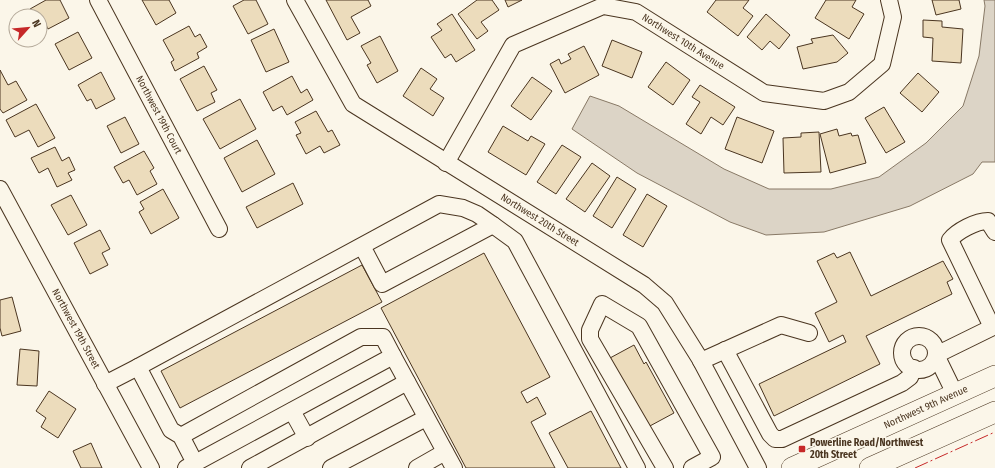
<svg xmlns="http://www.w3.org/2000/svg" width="995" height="468" viewBox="0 0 995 468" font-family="'Fira Sans Condensed',sans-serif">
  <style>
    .water { fill: #dcd4c6; stroke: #887966 }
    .building { fill: #ecdcbc; stroke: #4a3520 }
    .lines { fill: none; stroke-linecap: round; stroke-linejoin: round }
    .minor-casing { stroke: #4a3520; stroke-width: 18 }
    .major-casing { stroke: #4a3520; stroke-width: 22 }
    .minor { stroke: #fbf6e9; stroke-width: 16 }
    .major { stroke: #fbf6e9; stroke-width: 21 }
    .power { stroke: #c62828; stroke-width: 1; stroke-dasharray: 14 3 2 3; stroke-linecap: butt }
    .poi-dot { fill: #c62828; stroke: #fbf6e9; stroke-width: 1.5 }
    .labels { text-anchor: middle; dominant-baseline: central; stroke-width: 3; stroke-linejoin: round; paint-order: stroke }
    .street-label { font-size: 10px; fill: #4a3520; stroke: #fbf6e9 }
    .poi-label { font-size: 10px; font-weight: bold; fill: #4a3520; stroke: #fbf6e9; text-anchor: start }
  </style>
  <rect width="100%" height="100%" fill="#fbf6e9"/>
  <path class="water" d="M984,0H995V162H982L973,174L910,206L824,232L766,235L730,222L637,173L572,129L590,96L619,106L724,169L769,189H831L879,177L926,143L963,106L979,56L985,6Z"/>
  <path class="building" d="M46,0H60L69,18L48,29L41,15L34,16L30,9Z
    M142,0H169L176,13L156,25Z
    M244,0H256L268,24L248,34L233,6Z
    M326,0H368L371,6L351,17L360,33L347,40Z
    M477,0H492L499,10L481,22L488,31L477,39L458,14Z
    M505,0H522L508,7Z
    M716,0H749L743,8L753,16L738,36L707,12Z
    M826,0H856L852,7L864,14L849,39L815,18Z
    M932,0H959L961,9L936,15Z
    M452,14L475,50L456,62L451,54L445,58L431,37L442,30L437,24Z
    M766,14L790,35L779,49L770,41L762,50L747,37Z
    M923,20L942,21V27L963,29L961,63L932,61L933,38L923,37Z
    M189,26L195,37L200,34L207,47L197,53L199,58L175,71L171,62L174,60L163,40Z
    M274,29L289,62L266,72L251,40Z
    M78,32L92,58L69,70L55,44Z
    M833,35L848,53L837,62L803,69L797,47L813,43L811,39Z
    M380,36L398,71L377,83L367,65L371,63L361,46Z
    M612,40L642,52L632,78L602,66Z
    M584,46L599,75L565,93L550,64L559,59L561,64L571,59L568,54Z
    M666,62L690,80L673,105L648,87Z
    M204,66L217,90L211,93L215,102L197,111L180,79Z
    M421,68L437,79L430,89L444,98L433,116L403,96Z
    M0,70L8,85L16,81L27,100L3,113L0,109Z
    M101,72L115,99L96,109L91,99L87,101L78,85Z
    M918,73L939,92L922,112L900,93Z
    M292,76L301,93L307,89L313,100L287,115L282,106L273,111L263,92Z
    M532,77L552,91L531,120L511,106Z
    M700,85L735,107L723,125L711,117L701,134L686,124L700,102L692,97Z
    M240,99L256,129L220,149L203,119Z
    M36,104L55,138L38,147L29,130L15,137L6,120Z
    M884,107L905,142L886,153L865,118Z
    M316,111L328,132L332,130L340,145L324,153L320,146L306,154L296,135L301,133L295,122Z
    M125,117L139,144L121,153L107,126Z
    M737,117L774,131L762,163L725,149Z
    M503,126L528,141L531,136L545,144L526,175L488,152Z
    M837,129L839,136L851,133L852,136L858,135L866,163L830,173L820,134Z
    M819,132L821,172L784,173L783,138L801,137V133Z
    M257,140L275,174L242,192L224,158Z
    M562,145L581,157L556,194L537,182Z
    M55,147L62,161L69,157L75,170L68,173L72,180L57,187L48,168L39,173L31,158Z
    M144,151L154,168L150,171L157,184L137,195L129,180L123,183L114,167Z
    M592,163L610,176L585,212L566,199Z
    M617,177L636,189L612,228L593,216Z
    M293,183L303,204L257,228L246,207Z
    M163,189L179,218L151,234L139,212L144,209L140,202Z
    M647,194L667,206L643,247L623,235Z
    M71,195L87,225L68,235L51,205Z
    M100,230L110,249L102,253L108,265L90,274L74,243Z
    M850,252L871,296L943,261L953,279L947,282L952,294L866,336L880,364L774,416L759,384L846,342L843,335L829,342L815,313L837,302L817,261L834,253L837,258Z
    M484,253L550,377L521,392L527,403L537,397L546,414L531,422L555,468H466L381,308Z
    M362,265L382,302L180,408L161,371Z
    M12,297L21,331L2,336L0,328V300Z
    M634,345L644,364L646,362L674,413L648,427L610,358Z
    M20,349L39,351L37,386L17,385Z
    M49,391L76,409L58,438L41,427L46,418L36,411Z
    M591,411L621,468H568L549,433Z
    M91,443L102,468H81L73,451Z"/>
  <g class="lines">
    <defs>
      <g id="minor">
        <path id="s1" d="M98,0L219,229"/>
        <path id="s2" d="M295,0L353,104L644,285L665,303L700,359L758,468"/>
        <path id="s3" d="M446,163L513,45L603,6L636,12L764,93L824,101L849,92L882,64L893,17L889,0"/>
        <path id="s4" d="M0,189L151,468"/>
        <path d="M493,225L515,241L637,468"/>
        <path d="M992,327L950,240C957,231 976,221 988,221L995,232"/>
        <circle cx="919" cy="353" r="17"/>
        <path d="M725,350L770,434L775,439H782L902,383L910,377L914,368"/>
        <path d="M393,356L454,468"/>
        <path d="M701,361L781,325L809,333"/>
        <path d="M138,367L439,204L463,208L477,214L493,225L382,284L362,246"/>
        <path d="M105,384L138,367L171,430L181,436L195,463"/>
        <path d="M955,394L936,355L995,326"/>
        <path d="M292,411L307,438"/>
        <path d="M181,436L361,337H383L393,356L186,468"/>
        <path d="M250,468L407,382"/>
        <path d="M331,468L426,418"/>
        <path d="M417,468L445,452"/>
        <path d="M665,468L590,339V330L602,304L639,326L712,457L692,468"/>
      </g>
      <g id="major">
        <path id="s5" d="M792,468L995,376"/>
        <path d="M870,468L995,412"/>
      </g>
    </defs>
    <use href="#minor" class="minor-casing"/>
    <use href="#major" class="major-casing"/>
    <use href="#minor" class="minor"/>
    <use href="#major" class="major"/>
    <path class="power" d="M915,468L995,432"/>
  </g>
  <rect class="poi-dot" x="798" y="445" width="8" height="8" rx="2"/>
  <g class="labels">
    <g class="street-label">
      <text stroke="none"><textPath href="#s3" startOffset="323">Northwest 10th Avenue</textPath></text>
      <text stroke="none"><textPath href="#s1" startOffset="130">Northwest 19th Court</textPath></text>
      <text stroke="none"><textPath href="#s2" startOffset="339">Northwest 20th Street</textPath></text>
      <text stroke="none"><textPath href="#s4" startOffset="159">Northwest 19th Street</textPath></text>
      <text stroke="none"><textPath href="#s5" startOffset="147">Northwest 9th Avenue</textPath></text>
    </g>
    <g class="poi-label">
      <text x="810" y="443">Powerline Road/Northwest<tspan x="810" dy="12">20th Street</tspan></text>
    </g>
  </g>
  <g transform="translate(28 28) rotate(63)"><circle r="19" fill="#fbf6e9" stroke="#b4a999"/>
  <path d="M0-3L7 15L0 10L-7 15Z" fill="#c62828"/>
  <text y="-6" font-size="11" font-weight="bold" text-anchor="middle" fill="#4a3520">N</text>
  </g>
</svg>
